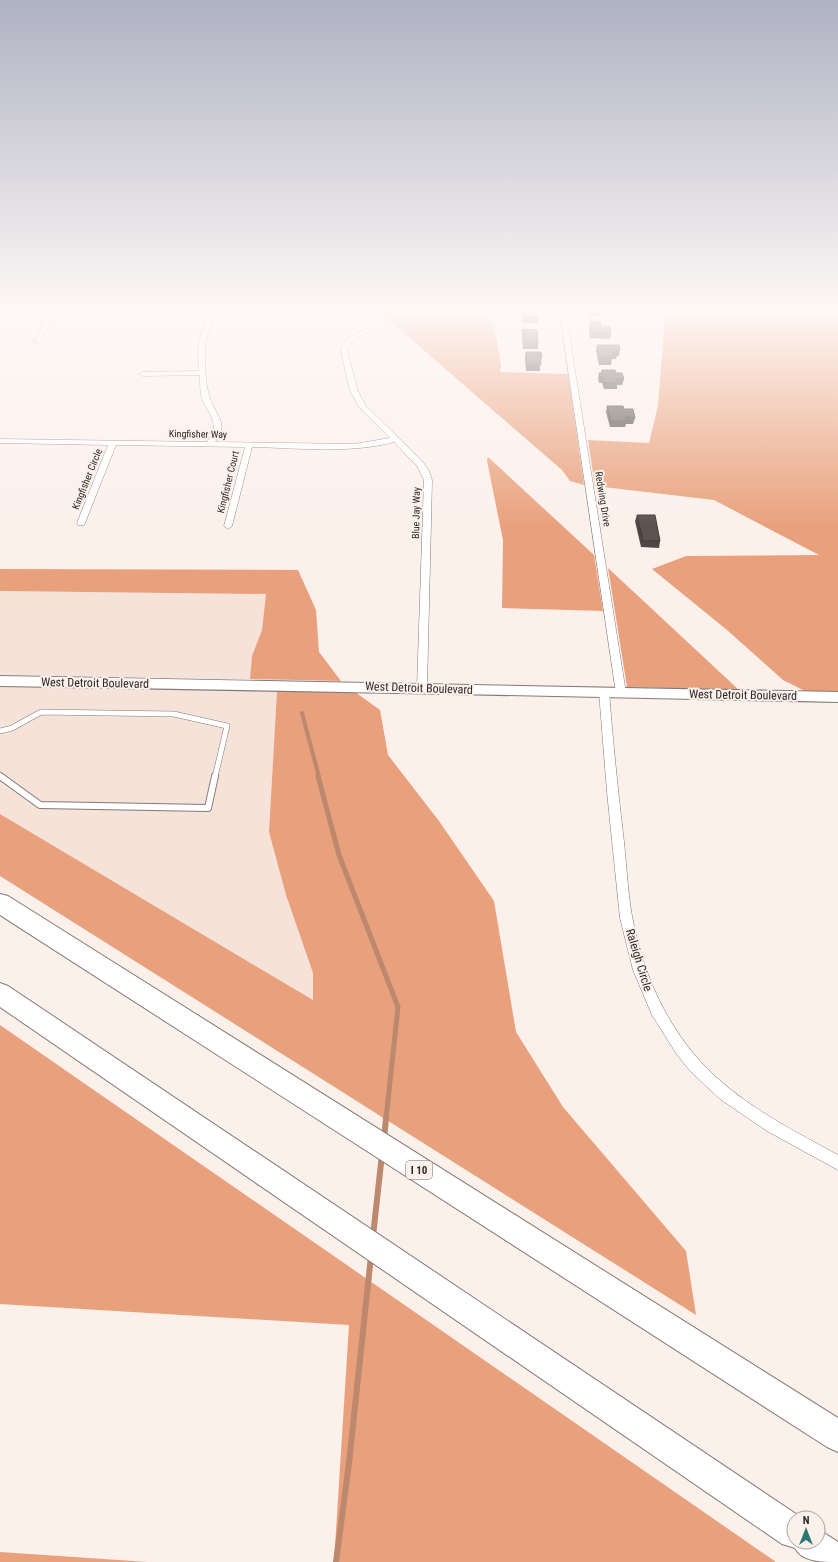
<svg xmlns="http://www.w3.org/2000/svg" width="838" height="1562" viewBox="0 0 838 1562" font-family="'Roboto Condensed',sans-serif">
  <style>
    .built { fill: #f5e2d9 }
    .forest { fill: #e9a17d }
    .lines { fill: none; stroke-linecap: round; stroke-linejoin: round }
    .stream-far2 { stroke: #bc886e; stroke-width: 4 }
    .stream-far1 { stroke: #bc886e; stroke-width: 5 }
    .stream { stroke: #bc886e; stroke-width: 6 }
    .service-far1-casing { stroke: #847a75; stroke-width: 6 }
    .service-casing { stroke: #847a75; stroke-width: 8 }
    .minor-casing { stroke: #847a75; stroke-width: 1 }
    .tertiary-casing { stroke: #847a75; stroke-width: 2 }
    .motorway-casing { stroke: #847a75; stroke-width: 2 }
    .service-far1 { stroke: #fff; stroke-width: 5 }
    .service { stroke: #fff; stroke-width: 6 }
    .minor { fill: #fff; fill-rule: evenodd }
    .tertiary { fill: #fff; fill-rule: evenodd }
    .motorway { fill: #fff; fill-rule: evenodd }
    .wall { fill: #4f4743 }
    .building { fill: #5c524e; stroke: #403937 }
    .labels { text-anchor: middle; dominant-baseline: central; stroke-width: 4; stroke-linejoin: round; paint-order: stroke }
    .far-street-label { font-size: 10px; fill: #2d2927; stroke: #fcf0eb }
    .shield { fill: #fcf0eb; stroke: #6b6562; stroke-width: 1 }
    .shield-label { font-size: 11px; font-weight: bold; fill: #2d2927 }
    .street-label { font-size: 12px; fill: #2d2927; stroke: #fcf0eb }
  </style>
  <rect width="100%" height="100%" fill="#fcf0eb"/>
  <path class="built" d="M0,591L266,594L262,630L252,656L258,679H277V680L0,675Z
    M0,686L277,691L269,832L286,895L313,973V1000L0,814Z"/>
  <path class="forest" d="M375,308H483L495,330L501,366L500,372L568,374L584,485L570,481L562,470Z
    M657,308H838V692L805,691L783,680L727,630L652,569L686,556L819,555L714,500L595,486L588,440L649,443L658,405L665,318Z
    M488,457L594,555L603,611L502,608L503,540L487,461Z
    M608,568L739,690L627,687Z
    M0,569L298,570L316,610L319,652L341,681L250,679L252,656L262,630L266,594L0,591Z
    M277,691L355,692L380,710L388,755L439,821L494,901L516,1032L563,1107L686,1251L696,1315L0,876V814L313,1000V973L286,895L269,832Z
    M0,1025L776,1562H334L349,1325L0,1304Z
    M0,1552L148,1562H0Z"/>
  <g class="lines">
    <path class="stream-far2" d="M302,713L319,777"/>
    <path class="stream-far1" d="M318,776L339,855L398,1007L386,1119"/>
    <path class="stream" d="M384,1139L386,1118
      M373,1236L382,1154
      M336,1562L349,1463L371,1256"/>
    <defs>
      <path id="service-far1" d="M0,731L12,728L41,712L174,714L227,726L215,777
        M0,776L1,777"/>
      <path id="service" d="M0,776L40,805L208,808L215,776"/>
      <path id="minor" d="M53,308H59L57,312L208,314L210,308H216C213,322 204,337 205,352C205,365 205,382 209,395C213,414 231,422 215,442L354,444L390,438L359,407L350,391L341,351L343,344L350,337L364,330H368V332L354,340L350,344L347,351L358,391L366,406L423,462L429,471L432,480L427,688L426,691H418L417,688L424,480L417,466L394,442C351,454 297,448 252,447L232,526L228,529L224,526L245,447L116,445L85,523L84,525H78L77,523L108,445L0,443V439L207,442C223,421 206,414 201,395C200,389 200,381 200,375L143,376L139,374L143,372L199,371C197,348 199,339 206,318L55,316L39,343H35L34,342Z
        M559,308H565L626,693L625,696H617L616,693Z
        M604,688L608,689L609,692C613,742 618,792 624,842C627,870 628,899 634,926C646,983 673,1038 716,1077C752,1110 796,1132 838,1155V1170L767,1131L720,1099L690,1071L676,1053L652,1015L633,970L620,918L607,792L599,692L600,689Z"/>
      <path id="tertiary" d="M0,676C279,681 559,687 838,692V702C559,696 279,690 0,686Z"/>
      <path id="motorway" d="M0,894L8,896L838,1418V1452L827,1447L0,915Z
        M0,983L8,986L802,1518H794V1542H818V1529L838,1542V1562C822,1562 802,1562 795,1548L782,1544L0,1007Z"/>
    </defs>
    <use href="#service-far1" class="service-far1-casing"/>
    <use href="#service" class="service-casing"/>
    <use href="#minor" class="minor-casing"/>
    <use href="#tertiary" class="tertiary-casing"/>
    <use href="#motorway" class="motorway-casing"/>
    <use href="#service-far1" class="service-far1"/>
    <use href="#service" class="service"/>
    <use href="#minor" class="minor"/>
    <use href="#tertiary" class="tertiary"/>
    <use href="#motorway" class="motorway"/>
  </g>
  <path class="wall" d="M520,308H534L535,314L539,317L538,323H523L520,311Z
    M586,308H616V311H601L600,316H588Z
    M590,322L601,326L611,333L610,339L590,338L589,328Z
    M522,329L538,343V349H523L522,335Z
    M597,345L620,350L619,356H617L616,359H612L611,365H599L596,351Z
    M526,352L542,356L541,362H540V371H526L525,358Z
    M602,370L616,373L624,379L622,385H617V389H604L602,383H599L598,379L599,373H601Z
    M607,406L624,409L635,418L633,424H626L625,427H610L606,412Z
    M637,515L660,541L659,548L641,547L635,521Z"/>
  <path class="building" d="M521,308H534L535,314H538L539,317H524Z
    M588,308H600L601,310H588Z
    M601,321V326H610L611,333L591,332L590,322Z
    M522,329L537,330L538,343H524Z
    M597,345H619L620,350H616L617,353H612V358H600Z
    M526,352H541L542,356H540L541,365H527Z
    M602,370H615L616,373H622L624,379H617L618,383H605L603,377H600L599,373H602Z
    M607,406H623L624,409H633L635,418L626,417V421H611Z
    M637,515H655L660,541H643Z"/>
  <linearGradient id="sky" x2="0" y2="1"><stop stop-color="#afb2c3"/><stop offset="0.59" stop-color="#fef8f6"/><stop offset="1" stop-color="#fef8f6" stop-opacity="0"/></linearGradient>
  <rect width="838" height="526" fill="url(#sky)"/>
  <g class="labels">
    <g class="far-street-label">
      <text transform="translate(198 434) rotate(1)">Kingfisher Way</text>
      <text transform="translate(87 479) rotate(-68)">Kingfisher Circle</text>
      <text transform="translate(228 482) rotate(-76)">Kingfisher Court</text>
      <text transform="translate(603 499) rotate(81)">Redwing Drive</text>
      <text transform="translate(416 513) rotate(-89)">Blue Jay Way</text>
    </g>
    <rect class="shield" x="406" y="1161" width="26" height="18" rx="3"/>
    <g class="shield-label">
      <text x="419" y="1170">I 10</text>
    </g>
    <g class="street-label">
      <text transform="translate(95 683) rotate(1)">West Detroit Boulevard</text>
      <text transform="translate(419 688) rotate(2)">West Detroit Boulevard</text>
      <text transform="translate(743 695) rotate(1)">West Detroit Boulevard</text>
      <text transform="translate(639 960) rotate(73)">Raleigh Circle</text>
    </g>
  </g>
  <g transform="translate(806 1530)"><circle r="19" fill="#fcf0eb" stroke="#a9a09d"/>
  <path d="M0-3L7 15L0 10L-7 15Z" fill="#2c7675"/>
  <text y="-6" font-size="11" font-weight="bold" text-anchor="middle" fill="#2d2927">N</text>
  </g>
</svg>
